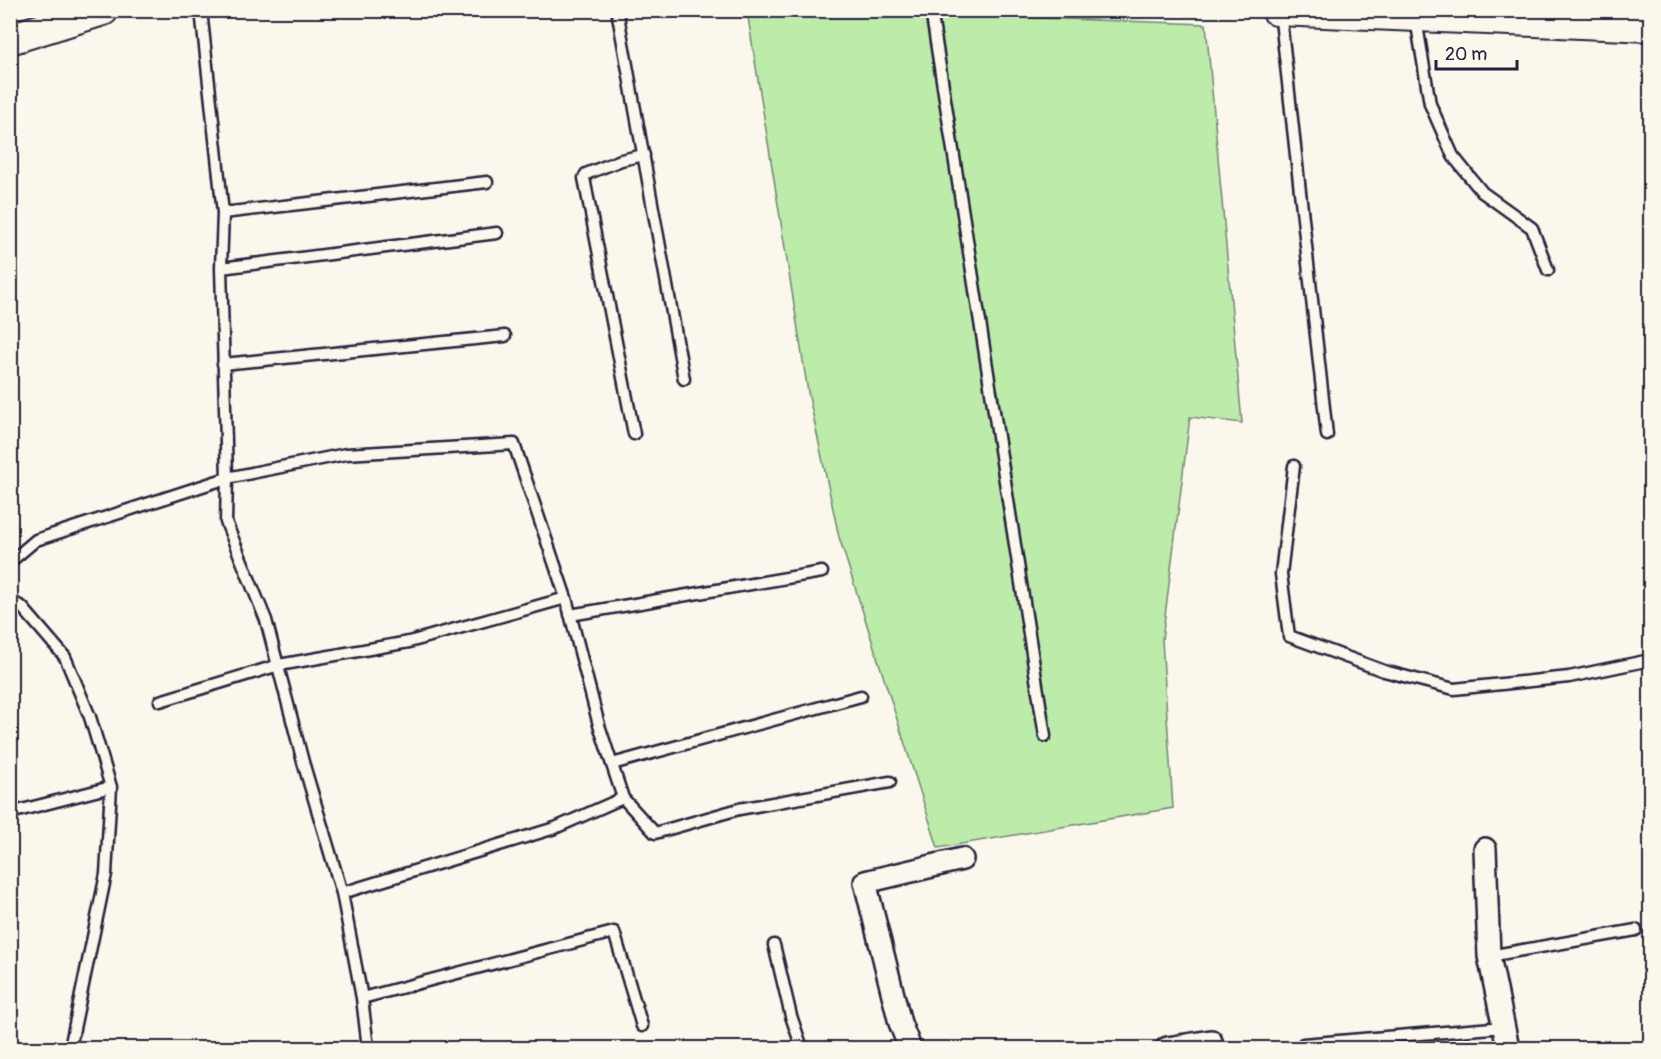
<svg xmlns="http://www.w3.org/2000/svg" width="1661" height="1059" viewBox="0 0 1661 1059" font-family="Pangolin,sans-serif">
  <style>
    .green { fill: #bcebaa; stroke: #6f8672; stroke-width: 1.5 }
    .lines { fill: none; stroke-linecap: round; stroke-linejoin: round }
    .lane-casing { stroke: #22223b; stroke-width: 15 }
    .street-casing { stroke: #22223b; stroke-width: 26 }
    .secondary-casing { stroke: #22223b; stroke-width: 34 }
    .lane { stroke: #fbf7ec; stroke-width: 10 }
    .street { stroke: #fbf7ec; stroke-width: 21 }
    .secondary { stroke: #fbf7ec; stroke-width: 30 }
  </style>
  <rect width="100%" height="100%" fill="#fbf7ec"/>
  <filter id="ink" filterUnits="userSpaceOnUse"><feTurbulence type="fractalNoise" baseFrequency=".0167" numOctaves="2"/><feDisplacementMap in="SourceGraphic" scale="12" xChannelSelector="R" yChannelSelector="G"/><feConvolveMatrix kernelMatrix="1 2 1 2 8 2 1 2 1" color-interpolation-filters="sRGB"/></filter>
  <g filter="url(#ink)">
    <path class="green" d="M747,11H843L1206,24L1242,423L1190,417L1162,640L1173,808L938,848L839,537L808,392Z"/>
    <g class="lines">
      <defs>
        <path id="lane" d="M201,10L223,213L221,268L227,478L226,522L266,620L303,762L342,893L362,998L368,1048
          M617,10L684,379
          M931,10L1045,736
          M1280,11L1327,435
          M1416,19L1430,104L1453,156L1482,192L1532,228L1548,270
          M223,213L487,182
          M221,268L497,233
          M223,364L505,336
          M634,434L584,178L586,174L621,160L644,155
          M1294,466L1281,574L1289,636L1384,671L1454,689L1569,677L1650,660
          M10,562L36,540L227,478L346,454L514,444L566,598L599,725L623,798L655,833L739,809L890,782
          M10,601L22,607L65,657L90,717L111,787L106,874L70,1048
          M570,615L822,572
          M160,701L279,665L409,642L566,598
          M612,764L861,696
          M10,813L111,787
          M342,893L555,828L623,798
          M774,945L791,1016L802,1048
          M1489,956L1636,930
          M362,998L614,932L642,1026
          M1303,1044L1504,1027"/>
        <path id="street" d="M1485,849L1489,956L1508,1048
          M910,1048L900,1023L865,882L962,859
          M1167,1048L1211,1041"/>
        <path id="secondary" d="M1277,10L1650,26
          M10,39L103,10"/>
      </defs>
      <use href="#lane" class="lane-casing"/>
      <use href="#street" class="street-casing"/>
      <use href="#secondary" class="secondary-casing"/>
      <use href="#lane" class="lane"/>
      <use href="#street" class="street"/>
      <use href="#secondary" class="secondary"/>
    </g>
  </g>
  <rect width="1661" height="1059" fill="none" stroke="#fbf7ec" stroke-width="36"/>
  <rect x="18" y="18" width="1625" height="1023" fill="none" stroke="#22223b" stroke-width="2" filter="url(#ink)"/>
  <path d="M1436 60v9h81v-9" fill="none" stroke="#22223b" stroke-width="3"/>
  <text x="1445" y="60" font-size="18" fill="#22223b" stroke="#fbf7ec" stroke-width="4.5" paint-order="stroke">20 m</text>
</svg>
